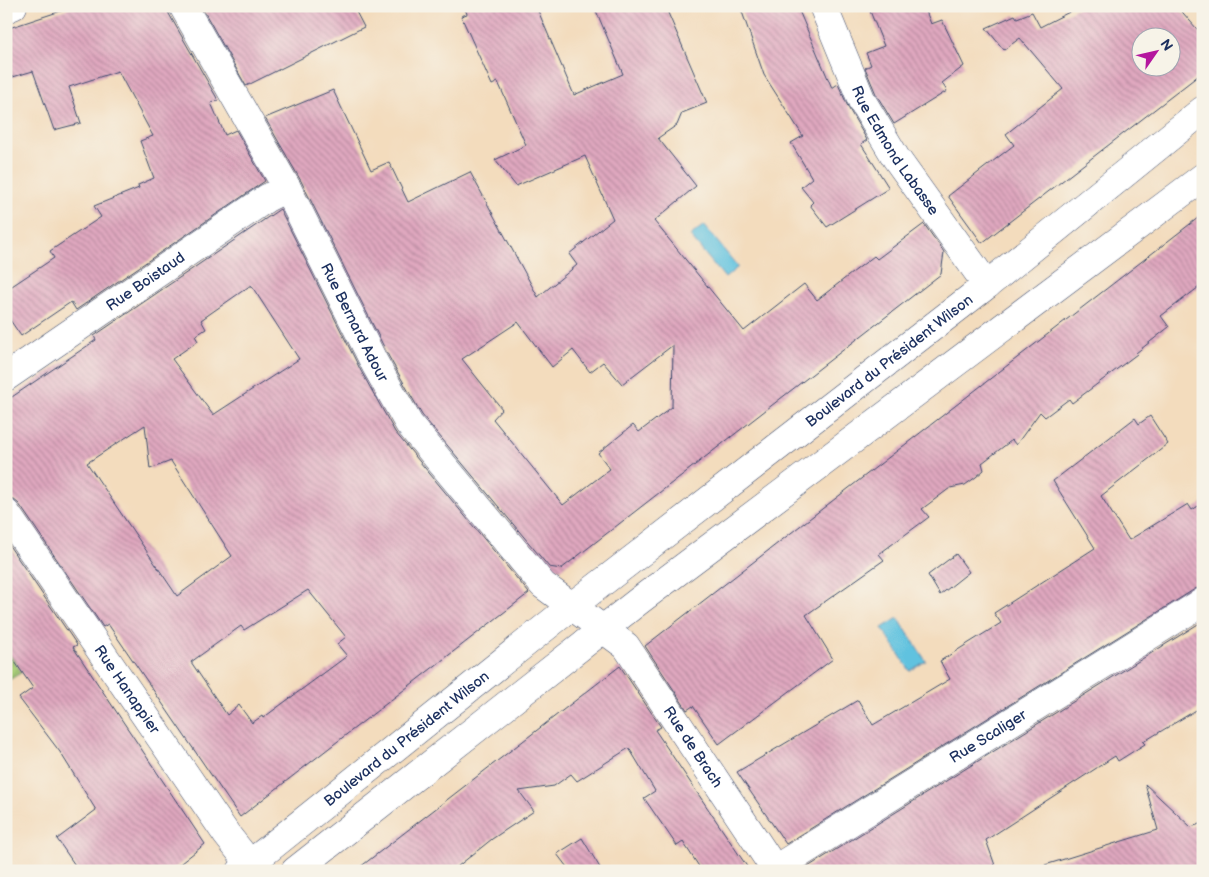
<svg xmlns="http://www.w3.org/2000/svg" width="1209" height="877" viewBox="0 0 1209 877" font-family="'Balsamiq Sans',sans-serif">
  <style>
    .garden { fill: url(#garden-furrows); stroke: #627e6a }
    .water { fill: #61c2df; stroke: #3e789e }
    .building { fill: url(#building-back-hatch); fill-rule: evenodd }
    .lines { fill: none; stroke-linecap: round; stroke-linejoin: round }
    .minor-casing { stroke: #3b496c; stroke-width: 29 }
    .major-casing { stroke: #3b496c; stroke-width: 29 }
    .minor { stroke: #fff; stroke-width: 28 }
    .major { stroke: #fff; stroke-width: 28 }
    .labels { text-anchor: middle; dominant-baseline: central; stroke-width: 4; stroke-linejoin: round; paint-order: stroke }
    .street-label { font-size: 15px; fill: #1b2f5e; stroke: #f7f3e8 }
  </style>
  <defs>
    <pattern id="garden-furrows" width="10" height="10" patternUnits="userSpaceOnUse" patternTransform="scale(1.25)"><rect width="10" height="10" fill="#a8cd77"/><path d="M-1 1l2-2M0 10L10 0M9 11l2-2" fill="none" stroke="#90b069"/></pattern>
    <pattern id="building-back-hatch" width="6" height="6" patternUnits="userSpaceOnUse" patternTransform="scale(1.25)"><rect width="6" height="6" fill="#e0a8bf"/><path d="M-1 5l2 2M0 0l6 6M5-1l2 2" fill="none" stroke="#b5899e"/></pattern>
  </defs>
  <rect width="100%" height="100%" fill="#f7f3e8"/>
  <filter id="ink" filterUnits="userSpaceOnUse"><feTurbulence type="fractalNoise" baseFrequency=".02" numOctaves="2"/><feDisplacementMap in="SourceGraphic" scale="10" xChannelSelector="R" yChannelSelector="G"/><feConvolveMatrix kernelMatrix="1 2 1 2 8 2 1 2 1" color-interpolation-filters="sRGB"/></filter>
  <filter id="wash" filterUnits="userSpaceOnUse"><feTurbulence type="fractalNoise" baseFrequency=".0096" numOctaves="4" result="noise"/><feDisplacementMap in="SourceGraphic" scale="20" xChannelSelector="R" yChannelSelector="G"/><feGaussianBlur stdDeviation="1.12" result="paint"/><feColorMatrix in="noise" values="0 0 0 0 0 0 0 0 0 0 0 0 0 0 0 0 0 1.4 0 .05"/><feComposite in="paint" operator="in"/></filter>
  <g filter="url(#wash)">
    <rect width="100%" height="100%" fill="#f3dcbd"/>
    <path class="garden" d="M6,649L22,672L6,682Z"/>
    <path class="water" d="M704,225L738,267L725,278L690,236Z
      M898,618L926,661L910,671L882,628Z"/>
    <g id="blocks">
      <path class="building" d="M76,6H167L169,14L218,100L211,103L225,135L236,130L265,181L76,310L71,302L21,336L6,314V290L54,258L50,251L101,217L94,206L139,188L138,185L154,178L140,141L153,136L118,71L69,87L81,123L54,130L33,71L6,79V29Z
        M201,6H353L364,27L246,86Z
        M464,6H536L574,95L623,74L594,6H665L707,103L682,113L677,125L658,138L696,186L654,221L744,331L804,284L817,300L874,256L877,259L924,224L944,252L941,274L561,569L549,567L422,415L389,357L301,181L265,118L333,90L371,170L389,162L408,202L470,172L538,297L577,265L569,254L613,219L585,156L516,186L495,160L526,145L498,82L492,85L461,16L467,14ZM518,322L552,367L573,350L590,372L603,362L622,384L673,345L672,407L639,432L633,425L598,453L610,469L563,505L493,419L502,409L462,359Z
        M740,6H797L832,88L838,84L849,109L867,140L861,144L889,188L827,227L810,205L813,202L801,187L812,178L791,143L803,136L764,75Z
        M868,6H924L931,24L942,20L964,66L942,83L947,91L894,124L876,94L865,68L871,65L866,53L884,46Z
        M1081,6H1177L1203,36V72L982,243L948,196L1014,145L1006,134L1063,89L1020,38L1004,50L986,28L1015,15L1017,18L1032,12L1040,27ZM1142,38H1172V68H1142Z
        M280,209L361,371L395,432L529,593L240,817L108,624L103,627L19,504L13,499L6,498V401L96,340L94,336ZM251,285L299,359L213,415L172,359L198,341L195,336L206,329L201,320ZM145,425L150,469L171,461L232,556L177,596L87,463ZM308,590L346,637L337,644L347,656L263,718L262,716L252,723L239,705L227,715L191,662L241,626L244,630Z
        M1203,214V284L1161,316L1169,327L1136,353L1137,354L1072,403L1069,399L1045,417L1040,412L1016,445L1012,440L982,463L984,470L976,477L965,485L950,488L922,509L929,517L879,554L884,560L806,615L833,659L719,744L693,706L687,710L645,646Z
        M1150,416L1168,444L1101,496L1129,540L1188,504L1192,510L1203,503V586L1195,589L786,844L737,772L858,700L873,725L950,679L940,661L1001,623L994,613L1095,548L1053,481L1135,418L1139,424Z
        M6,541L77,645L73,647L205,844L171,871H79L57,839L96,810L60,752L19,698L33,688L6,649Z
        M956,554L969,572L940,595L928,575Z
        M1203,621V706L1143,742L1145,744L1118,761L1115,756L986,840L997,871L803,870Z
        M620,666L661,727L655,730L750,871H702L683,842L677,846L644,798L655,791L629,748L577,781L571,774L554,786L519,791L534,811L492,839L452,871H355Z
        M1145,784L1191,827L1203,823V871H1046L1045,865L1158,830Z
        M582,838L602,871H570L557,854Z"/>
    </g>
  </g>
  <g filter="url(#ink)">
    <use href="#blocks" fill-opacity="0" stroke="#3b496c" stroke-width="1"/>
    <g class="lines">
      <defs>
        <g id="minor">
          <path id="s1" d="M183,6L287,188L375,364L409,424L543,585L626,646L776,871"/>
          <path id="s2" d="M823,6L862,101L896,158L987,285"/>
          <path d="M6,9L13,6"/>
          <path id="s3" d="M6,377L267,198L287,188"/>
          <path id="s4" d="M6,513L227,835L250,864"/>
          <path id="s5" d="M775,869L1203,602"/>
        </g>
        <g id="major">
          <path id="s6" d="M241,871L572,606L987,285L1203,110"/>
          <path d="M295,871L640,600L1203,177"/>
        </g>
      </defs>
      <use href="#minor" class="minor-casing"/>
      <use href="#major" class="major-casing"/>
      <use href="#minor" class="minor"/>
      <use href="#major" class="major"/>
    </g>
  </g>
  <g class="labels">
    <g class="street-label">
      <text stroke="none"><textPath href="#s2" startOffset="162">Rue Edmond Labasse</textPath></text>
      <text stroke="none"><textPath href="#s3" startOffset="169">Rue Boistaud</textPath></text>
      <text stroke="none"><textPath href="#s1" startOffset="360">Rue Bernard Adour</textPath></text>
      <text stroke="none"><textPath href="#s6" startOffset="825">Boulevard du Président Wilson</textPath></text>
      <text stroke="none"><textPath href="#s4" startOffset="214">Rue Hanappier</textPath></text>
      <text stroke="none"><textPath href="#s5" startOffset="251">Rue Scaliger</textPath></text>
      <text stroke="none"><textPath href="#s6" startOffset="212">Boulevard du Président Wilson</textPath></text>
      <text stroke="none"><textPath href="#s1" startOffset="909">Rue de Brach</textPath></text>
    </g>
  </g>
  <rect width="1209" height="877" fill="none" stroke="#f7f3e8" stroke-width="25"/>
  <g transform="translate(1156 52) rotate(56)"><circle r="24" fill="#f7f3e8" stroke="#9fa5b1"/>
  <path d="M0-4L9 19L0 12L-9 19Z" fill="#b5179e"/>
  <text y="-8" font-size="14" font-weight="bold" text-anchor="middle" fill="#1b2f5e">N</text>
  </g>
</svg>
